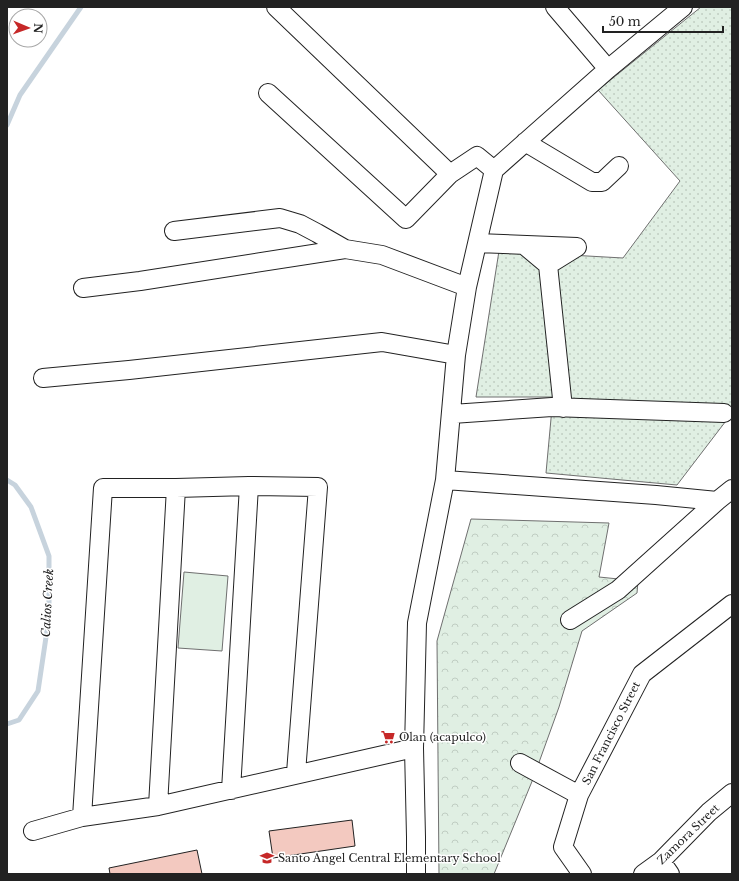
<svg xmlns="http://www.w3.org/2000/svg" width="739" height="881" viewBox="0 0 739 881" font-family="'Libre Baskerville',serif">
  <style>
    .grass { fill: url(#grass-dots); stroke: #6f6f6f }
    .forest { fill: url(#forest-crowns); stroke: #6f6f6f }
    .pitch { fill: #e0efe3; stroke: #6f6f6f }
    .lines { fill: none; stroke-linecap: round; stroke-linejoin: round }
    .stream { stroke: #c7d3dd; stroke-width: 5 }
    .building { fill: #f3c9c0; stroke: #222 }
    .minor-casing { stroke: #222; stroke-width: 20 }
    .minor { stroke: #fff; stroke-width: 18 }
    .labels { text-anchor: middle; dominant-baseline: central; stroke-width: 3; stroke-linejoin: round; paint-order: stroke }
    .street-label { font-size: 11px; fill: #222; stroke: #fff }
    .poi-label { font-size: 11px; fill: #222; stroke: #fff; text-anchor: start }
    .water-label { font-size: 12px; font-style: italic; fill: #222; stroke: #fff }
  </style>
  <defs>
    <pattern id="grass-dots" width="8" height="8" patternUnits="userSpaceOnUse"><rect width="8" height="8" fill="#e0efe3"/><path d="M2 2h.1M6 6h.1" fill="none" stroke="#c0cdc2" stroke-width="1.8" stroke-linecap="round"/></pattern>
    <pattern id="forest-crowns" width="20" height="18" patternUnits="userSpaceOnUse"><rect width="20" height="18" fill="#e0efe3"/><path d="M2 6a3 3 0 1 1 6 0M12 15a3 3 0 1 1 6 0" fill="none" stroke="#c0cdc2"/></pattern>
  </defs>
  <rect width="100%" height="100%" fill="#fff"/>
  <path class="grass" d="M701,7H732V413L677,485L546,473L553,397H476L499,251L623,258L680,181L598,90Z"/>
  <path class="forest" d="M471,519L609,523L599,577L638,581L637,593L582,631L559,707L533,779L494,874H439L437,641Z"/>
  <path class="pitch" d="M184,572L228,576L222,651L178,648Z"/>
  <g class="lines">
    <path class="stream" d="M7,125L20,95L81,7
      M7,480L15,485L31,507L49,556V617L38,691L19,720L7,724"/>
  </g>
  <path class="building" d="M352,820L355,846L273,858L269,831Z
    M197,850L202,874H110L109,868Z"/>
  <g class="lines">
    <defs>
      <path id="minor" d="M276,7L450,174L477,156L494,170
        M555,7L608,69
        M268,93L406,219L450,174
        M525,142L592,182H602L619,166
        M174,231L280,218L300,224L317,233L345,249
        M477,243L577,247L548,265L524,245
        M548,265L563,408
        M83,288L140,281L345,249L382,255L467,287
        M43,378L129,370L382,342L456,355
        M452,414L552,407L724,413
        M445,480L656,495L717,501L732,489
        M570,620L618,590L717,501
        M520,763L579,795
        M231,790L249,486
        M158,806L176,488
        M82,817L103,488H176L249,486L318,487L296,773
        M33,831L82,817L158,806L414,748
        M661,861L670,874
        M416,874V837L414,748L417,623L445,480L456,355L467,287L494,170L608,69L683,7
        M582,874L563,847L579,795L642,674L732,604
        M643,874L661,861L709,812L732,793"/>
    </defs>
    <use href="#minor" class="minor-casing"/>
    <use href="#minor" class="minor"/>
  </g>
  <defs>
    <symbol id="supermarket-bare" viewBox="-9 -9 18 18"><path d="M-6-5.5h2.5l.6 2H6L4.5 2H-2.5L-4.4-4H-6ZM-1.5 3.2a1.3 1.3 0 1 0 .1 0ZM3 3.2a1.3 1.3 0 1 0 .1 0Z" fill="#c62828" stroke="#fff" stroke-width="2.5" paint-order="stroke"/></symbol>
    <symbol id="school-bare" viewBox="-9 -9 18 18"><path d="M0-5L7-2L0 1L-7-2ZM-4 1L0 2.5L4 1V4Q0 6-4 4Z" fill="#c62828" stroke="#fff" stroke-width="2.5" paint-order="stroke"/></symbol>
  </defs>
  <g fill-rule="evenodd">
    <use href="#supermarket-bare" x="378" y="727" width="20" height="20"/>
    <use href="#school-bare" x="257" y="848" width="20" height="20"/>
  </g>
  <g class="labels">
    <g class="street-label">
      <text transform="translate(611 733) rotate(-63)">San Francisco Street</text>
      <text transform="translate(688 834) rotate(-44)">Zamora Street</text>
    </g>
    <g class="poi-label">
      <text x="399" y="737">Olan (acapulco)</text>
      <text x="278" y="858">Santo Angel Central Elementary School</text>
    </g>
    <g class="water-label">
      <text transform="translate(47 603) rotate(-87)">Calios Creek</text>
    </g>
  </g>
  <rect width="739" height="881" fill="none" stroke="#222222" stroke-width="16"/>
  <g transform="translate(28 28) rotate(92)"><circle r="19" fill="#ffffff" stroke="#a7a7a7"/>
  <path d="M0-3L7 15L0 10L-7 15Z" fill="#c62828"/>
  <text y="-6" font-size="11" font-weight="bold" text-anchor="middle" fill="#222222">N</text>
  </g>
  <path d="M603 26v6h120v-6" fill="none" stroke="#222222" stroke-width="2"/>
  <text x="609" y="26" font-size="12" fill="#222222" stroke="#ffffff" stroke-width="3" paint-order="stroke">50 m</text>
</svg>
